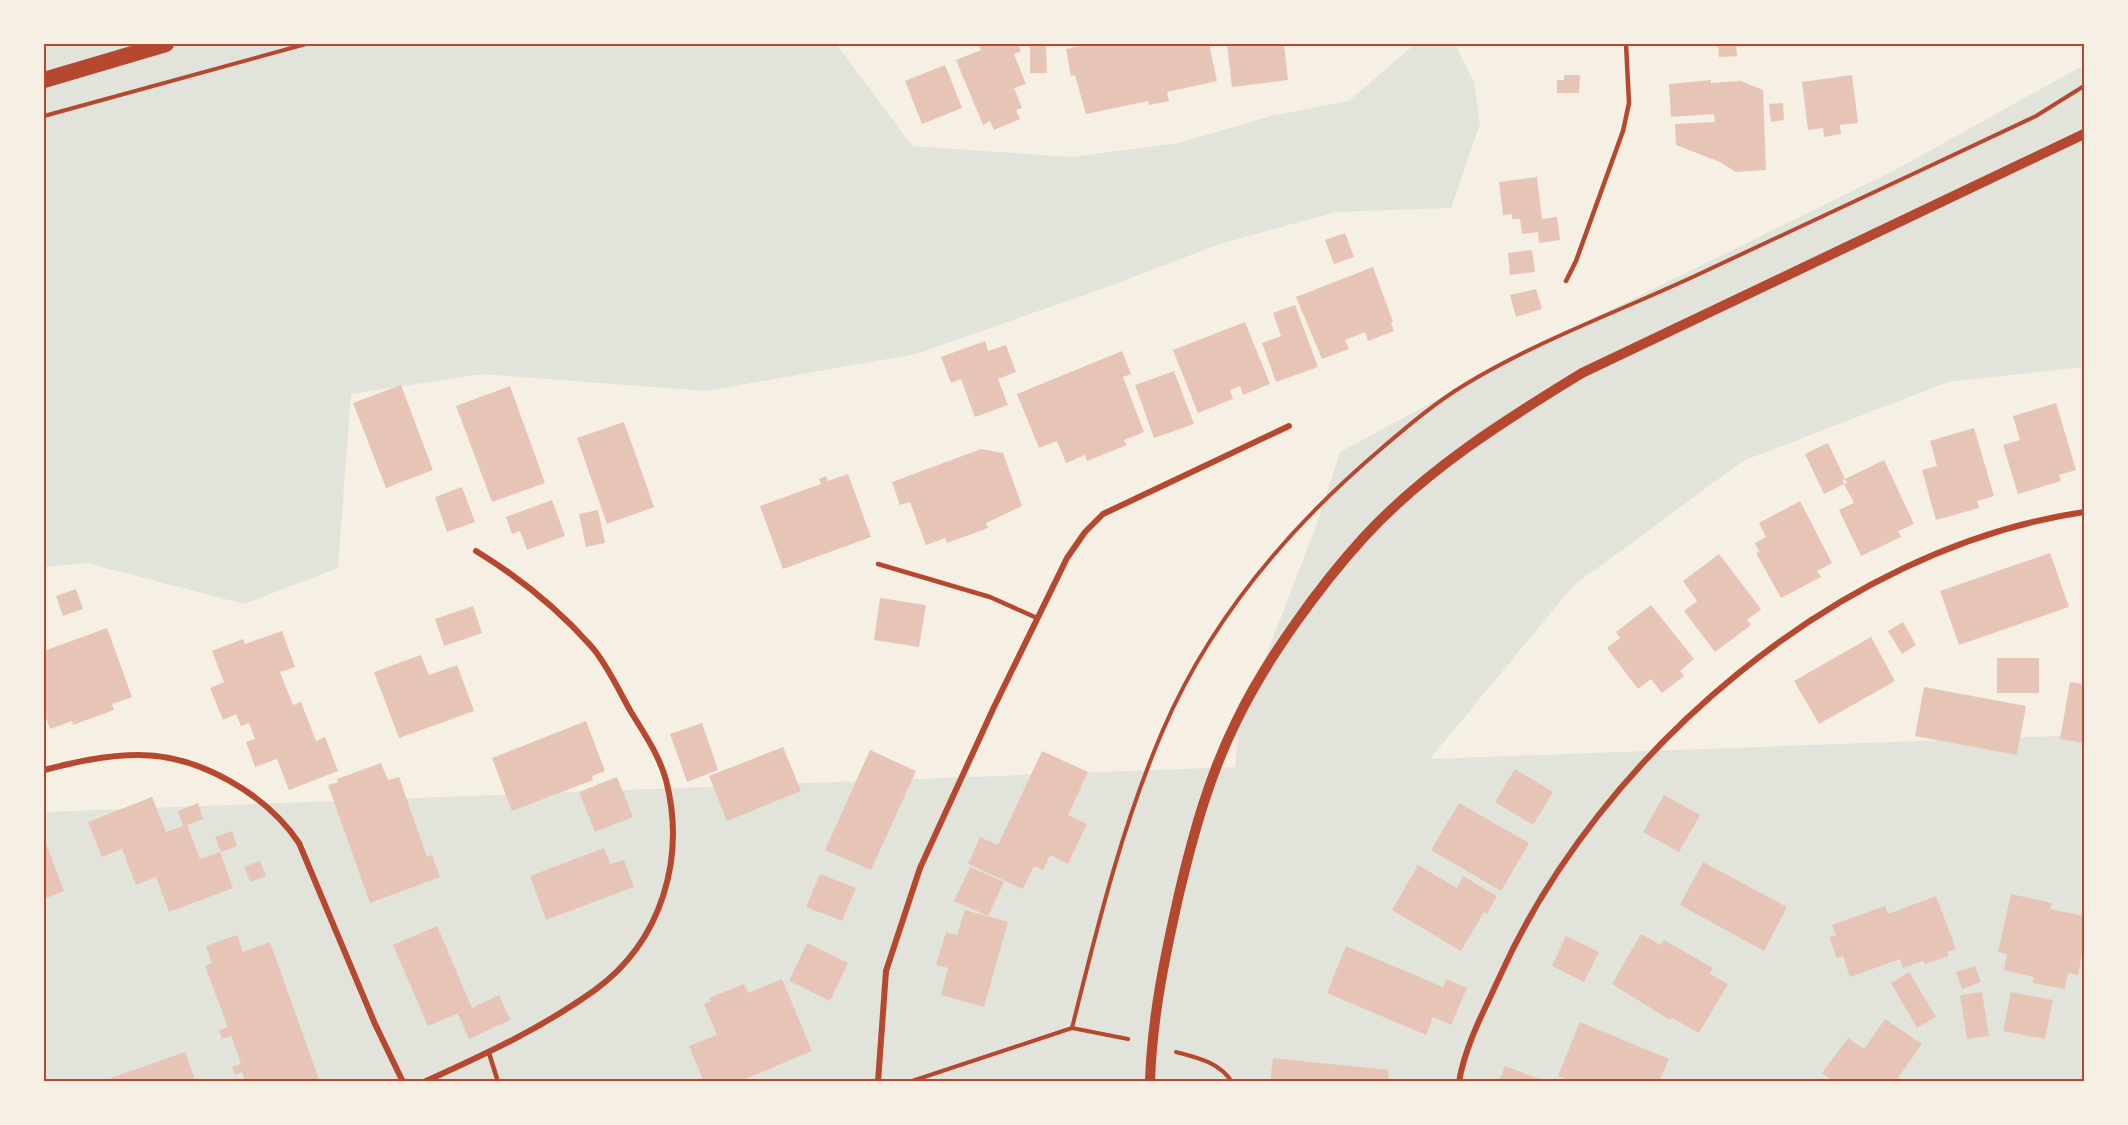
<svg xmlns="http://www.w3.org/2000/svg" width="2128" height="1125" viewBox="0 0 2128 1125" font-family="'Nunito Sans',sans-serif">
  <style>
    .green { fill: #e2e4dc }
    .building { fill: #e6c5b7 }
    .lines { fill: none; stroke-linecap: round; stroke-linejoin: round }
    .path { stroke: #b5482f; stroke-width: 4 }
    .service { stroke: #b5482f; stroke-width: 4.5 }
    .minor { stroke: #b5482f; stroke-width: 6 }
    .tertiary { stroke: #b5482f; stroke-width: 10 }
    .trunk { stroke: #b5482f; stroke-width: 16 }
    .neatline { fill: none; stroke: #b5482f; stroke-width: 2 }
  </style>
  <rect width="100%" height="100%" fill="#f6efe4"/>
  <path class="green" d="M44,44H836L912,146L1072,157L1179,143L1271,116L1349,101L1415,44H1455L1474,82L1480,124L1451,208L1335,212L1217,245L1110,286L916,354L706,391L482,374L351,394L338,568L244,604L87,563L44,567Z
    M2084,65V367L1948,382L1743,461L1573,586L1430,759L2084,735V1081H44V812L1235,767L1239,726L1318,521L1340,452L1529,350L1899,168Z"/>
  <path class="building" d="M978,44H1018L1021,51L1014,54L1026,84L1014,88L1022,108L1016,110L1020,119L994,130L990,121L983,125L956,60L981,50Z
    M1030,44H1046L1047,73H1030Z
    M1089,44H1209L1217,81L1167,92L1169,101L1149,105L1148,101L1086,114L1075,75L1071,76L1066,49Z
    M1227,44H1284L1288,80L1232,87Z
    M1718,44H1736L1737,56L1719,57Z
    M945,65L962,108L922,124L905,81Z
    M1564,75H1580L1579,93H1557V80H1564Z
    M1852,75L1858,123L1840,125L1841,134L1824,137L1823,128L1808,130L1802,82Z
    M1711,80V83L1741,81L1763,90L1766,170L1736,172L1720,162L1676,145L1675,124L1715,122L1714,114L1671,117L1669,84Z
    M1783,103L1784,120L1771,122L1769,104Z
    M1537,177L1542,219L1557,217L1560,240L1539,243L1538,232L1522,234L1520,219H1512V214L1503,215L1499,182Z
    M1345,233L1354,257L1334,264L1325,240Z
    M1532,250L1535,272L1510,275L1508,253Z
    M1373,267L1393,322L1391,323L1394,331L1368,341L1365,332L1345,340L1349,349L1322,359L1296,297Z
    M1536,289L1542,309L1516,317L1510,295Z
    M1295,305L1318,367L1276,382L1262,343L1281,336L1273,313Z
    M1245,322L1270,384L1243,395L1240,386L1230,390L1233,399L1198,413L1173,350Z
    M985,341L988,351L1006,345L1016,372L998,379L1008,405L975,417L961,379L951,383L941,357Z
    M1122,351L1131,374L1123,377L1144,432L1124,440L1127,445L1087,461L1085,455L1066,463L1057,441L1039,448L1017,394Z
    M1174,371L1194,424L1154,438L1135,385Z
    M401,385L433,470L386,488L353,403Z
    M510,386L545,483L492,502L456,406Z
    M2056,403L2076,470L2059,475L2061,481L2018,494L2003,445L2020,440L2013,416Z
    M624,422L654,507L607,524L577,438Z
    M1974,428L1994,496L1977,501L1979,508L1936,520L1922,470L1937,466L1930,441Z
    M1828,443L1845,479L1843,480L1844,484L1824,494L1805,454Z
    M981,449L1003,453L1022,506L986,523L988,528L947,543L945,538L926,545L910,502L900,505L892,482Z
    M1884,460L1914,524L1898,531L1901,537L1861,556L1839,510L1854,503L1844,484L1847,483L1845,479Z
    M848,474L871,537L783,569L760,506L821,484L819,479L826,476L828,481Z
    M462,487L475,522L447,532L435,497Z
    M552,500L565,536L527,550L520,531L512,534L506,517Z
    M1800,501L1832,563L1817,571L1821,577L1781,598L1756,553L1759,552L1755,543L1766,537L1759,523Z
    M598,510L605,543L586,547L579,514Z
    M2050,553L2069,607L1959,645L1940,591Z
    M1719,554L1761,609L1747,620L1751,625L1715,652L1684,611L1697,601L1683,581Z
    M76,589L83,609L63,616L56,596Z
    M880,598L926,605L919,647L874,640Z
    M1651,605L1694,659L1680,671L1684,676L1662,693L1651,679L1638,689L1607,648L1620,638L1616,632Z
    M473,606L482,633L444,646L435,619Z
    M1903,622L1916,645L1902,654L1888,631Z
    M107,628L132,697L112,704L114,710L73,725L72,721L50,729L44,712V651Z
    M282,631L295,667L280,672L293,705L301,702L316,741L325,737L338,771L289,790L277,759L255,767L246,742L255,739L249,723L241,726L236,714L223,720L210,688L224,682L212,651L243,639L245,644Z
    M1871,637L1895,681L1819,724L1794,681Z
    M421,655L429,675L457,665L474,711L399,738L374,672Z
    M1997,658H2039V693H1997Z
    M2070,682L2084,684V743L2060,739Z
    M1924,687L2026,706L2017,755L1915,736Z
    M586,721L605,771L592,776L593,780L512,811L492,758Z
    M702,723L718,770L687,782L670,734Z
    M783,747L801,791L727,821L709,776Z
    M870,750L916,771L871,870L825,850Z
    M1042,751L1088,772L1068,815L1087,824L1068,864L1050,855L1043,870L1034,866L1023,889L968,864L980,837L998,845Z
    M381,763L388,780L399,777L427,857L432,855L440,877L370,903L328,785L338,782L337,779Z
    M1515,769L1553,792L1533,825L1495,802Z
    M617,777L633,817L595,832L579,792Z
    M1664,795L1700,815L1679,852L1643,832Z
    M152,797L166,832L183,826L178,811L198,803L203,819L187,825L200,859L220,852L233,888L169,912L156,877L136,885L122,849L102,857L88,822Z
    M1459,803L1529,843L1501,891L1431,850Z
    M232,831L237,846L221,852L215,837Z
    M44,838L64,891L44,899Z
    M604,848L610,864L624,860L634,887L546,920L530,876Z
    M260,861L266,876L250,882L244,867Z
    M1703,862L1787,907L1764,951L1680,905Z
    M1418,865L1457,888L1463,876L1497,896L1487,914L1484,912L1461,951L1392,910Z
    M970,867L1004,882L988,916L954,901Z
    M820,874L856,888L842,921L806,907Z
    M2011,894L2052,903L2050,909L2084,916V942L2078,975L2068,973L2065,989L2033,983L2034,977L2004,970L2007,954L1998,952Z
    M1936,896L1956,949L1947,952L1949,956L1925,964L1923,961L1903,968L1900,959L1850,977L1843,956L1837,958L1829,937L1836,935L1832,925L1885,906L1888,914Z
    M965,910L1008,922L984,1007L941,995L948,968L936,965L946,932L957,935Z
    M437,926L472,1008L499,995L510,1020L469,1039L458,1014L466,1010L428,1026L393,945Z
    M1641,934L1660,945L1664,940L1713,968L1710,974L1728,984L1699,1033L1672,1018L1670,1020L1612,984Z
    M237,935L243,952L270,942L320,1082H245L242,1072L235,1075L232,1067L241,1063L231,1036L222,1039L219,1030L228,1027L205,966L212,963L206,946Z
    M1566,936L1599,952L1584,982L1552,966Z
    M807,943L848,963L830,1001L789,981Z
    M1346,946L1443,987L1446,979L1467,988L1451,1025L1433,1017L1426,1035L1327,993Z
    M1975,966L1981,982L1962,989L1956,972Z
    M1909,972L1936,1017L1917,1028L1891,983Z
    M782,979L812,1051L738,1082L735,1079L704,1082L689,1046L717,1035L704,1004L711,1001L709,998L744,984L748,993Z
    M1982,992L1989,1036L1967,1039L1960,995Z
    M2011,992L2053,1000L2045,1039L2003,1031Z
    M1885,1019L1922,1044L1895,1082H1834L1822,1073L1848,1038L1864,1049Z
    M1580,1022L1669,1059L1659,1082H1573L1558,1076Z
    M185,1052L196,1082H112L111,1078Z
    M1273,1058L1389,1070L1388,1082H1270Z
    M1505,1066L1545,1081V1082H1499Z"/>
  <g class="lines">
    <path class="path" d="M44,116L306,44
      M1072,1028C1097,928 1122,825 1163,730C1211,618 1290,526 1382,448C1409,425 1436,402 1466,384C1539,340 1620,311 1697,275C1810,223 1923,169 2036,116L2084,86
      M1176,1052C1198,1058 1219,1062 1232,1082
      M909,1082L1072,1028L1128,1039"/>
    <path class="service" d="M1566,281L1576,261L1623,131L1629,103L1626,44
      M878,564L990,597L1037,618
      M489,1053L498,1082"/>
    <path class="minor" d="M44,770C75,762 106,755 139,755C199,755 266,794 299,843L375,1024L403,1082
      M424,1082C484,1055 542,1028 595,990C662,941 686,858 666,780C659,755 644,733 631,712C619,691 607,664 591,646C559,610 517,576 476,551
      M878,1082L886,971L920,868L994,707L1067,558L1085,532L1103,514L1289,426
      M1459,1082C1465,1045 1485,1009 1500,976C1600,753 1839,548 2084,512"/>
    <path class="tertiary" d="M1150,1082C1152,1017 1165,956 1179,894C1193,835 1209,776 1236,722C1265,661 1320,585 1365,536C1427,469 1505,420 1582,373L2084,134"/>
    <path class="trunk" d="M44,80L166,44"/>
  </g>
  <rect width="2128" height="1125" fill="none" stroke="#f6efe4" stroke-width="90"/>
  <rect x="45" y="45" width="2038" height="1035" class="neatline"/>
</svg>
